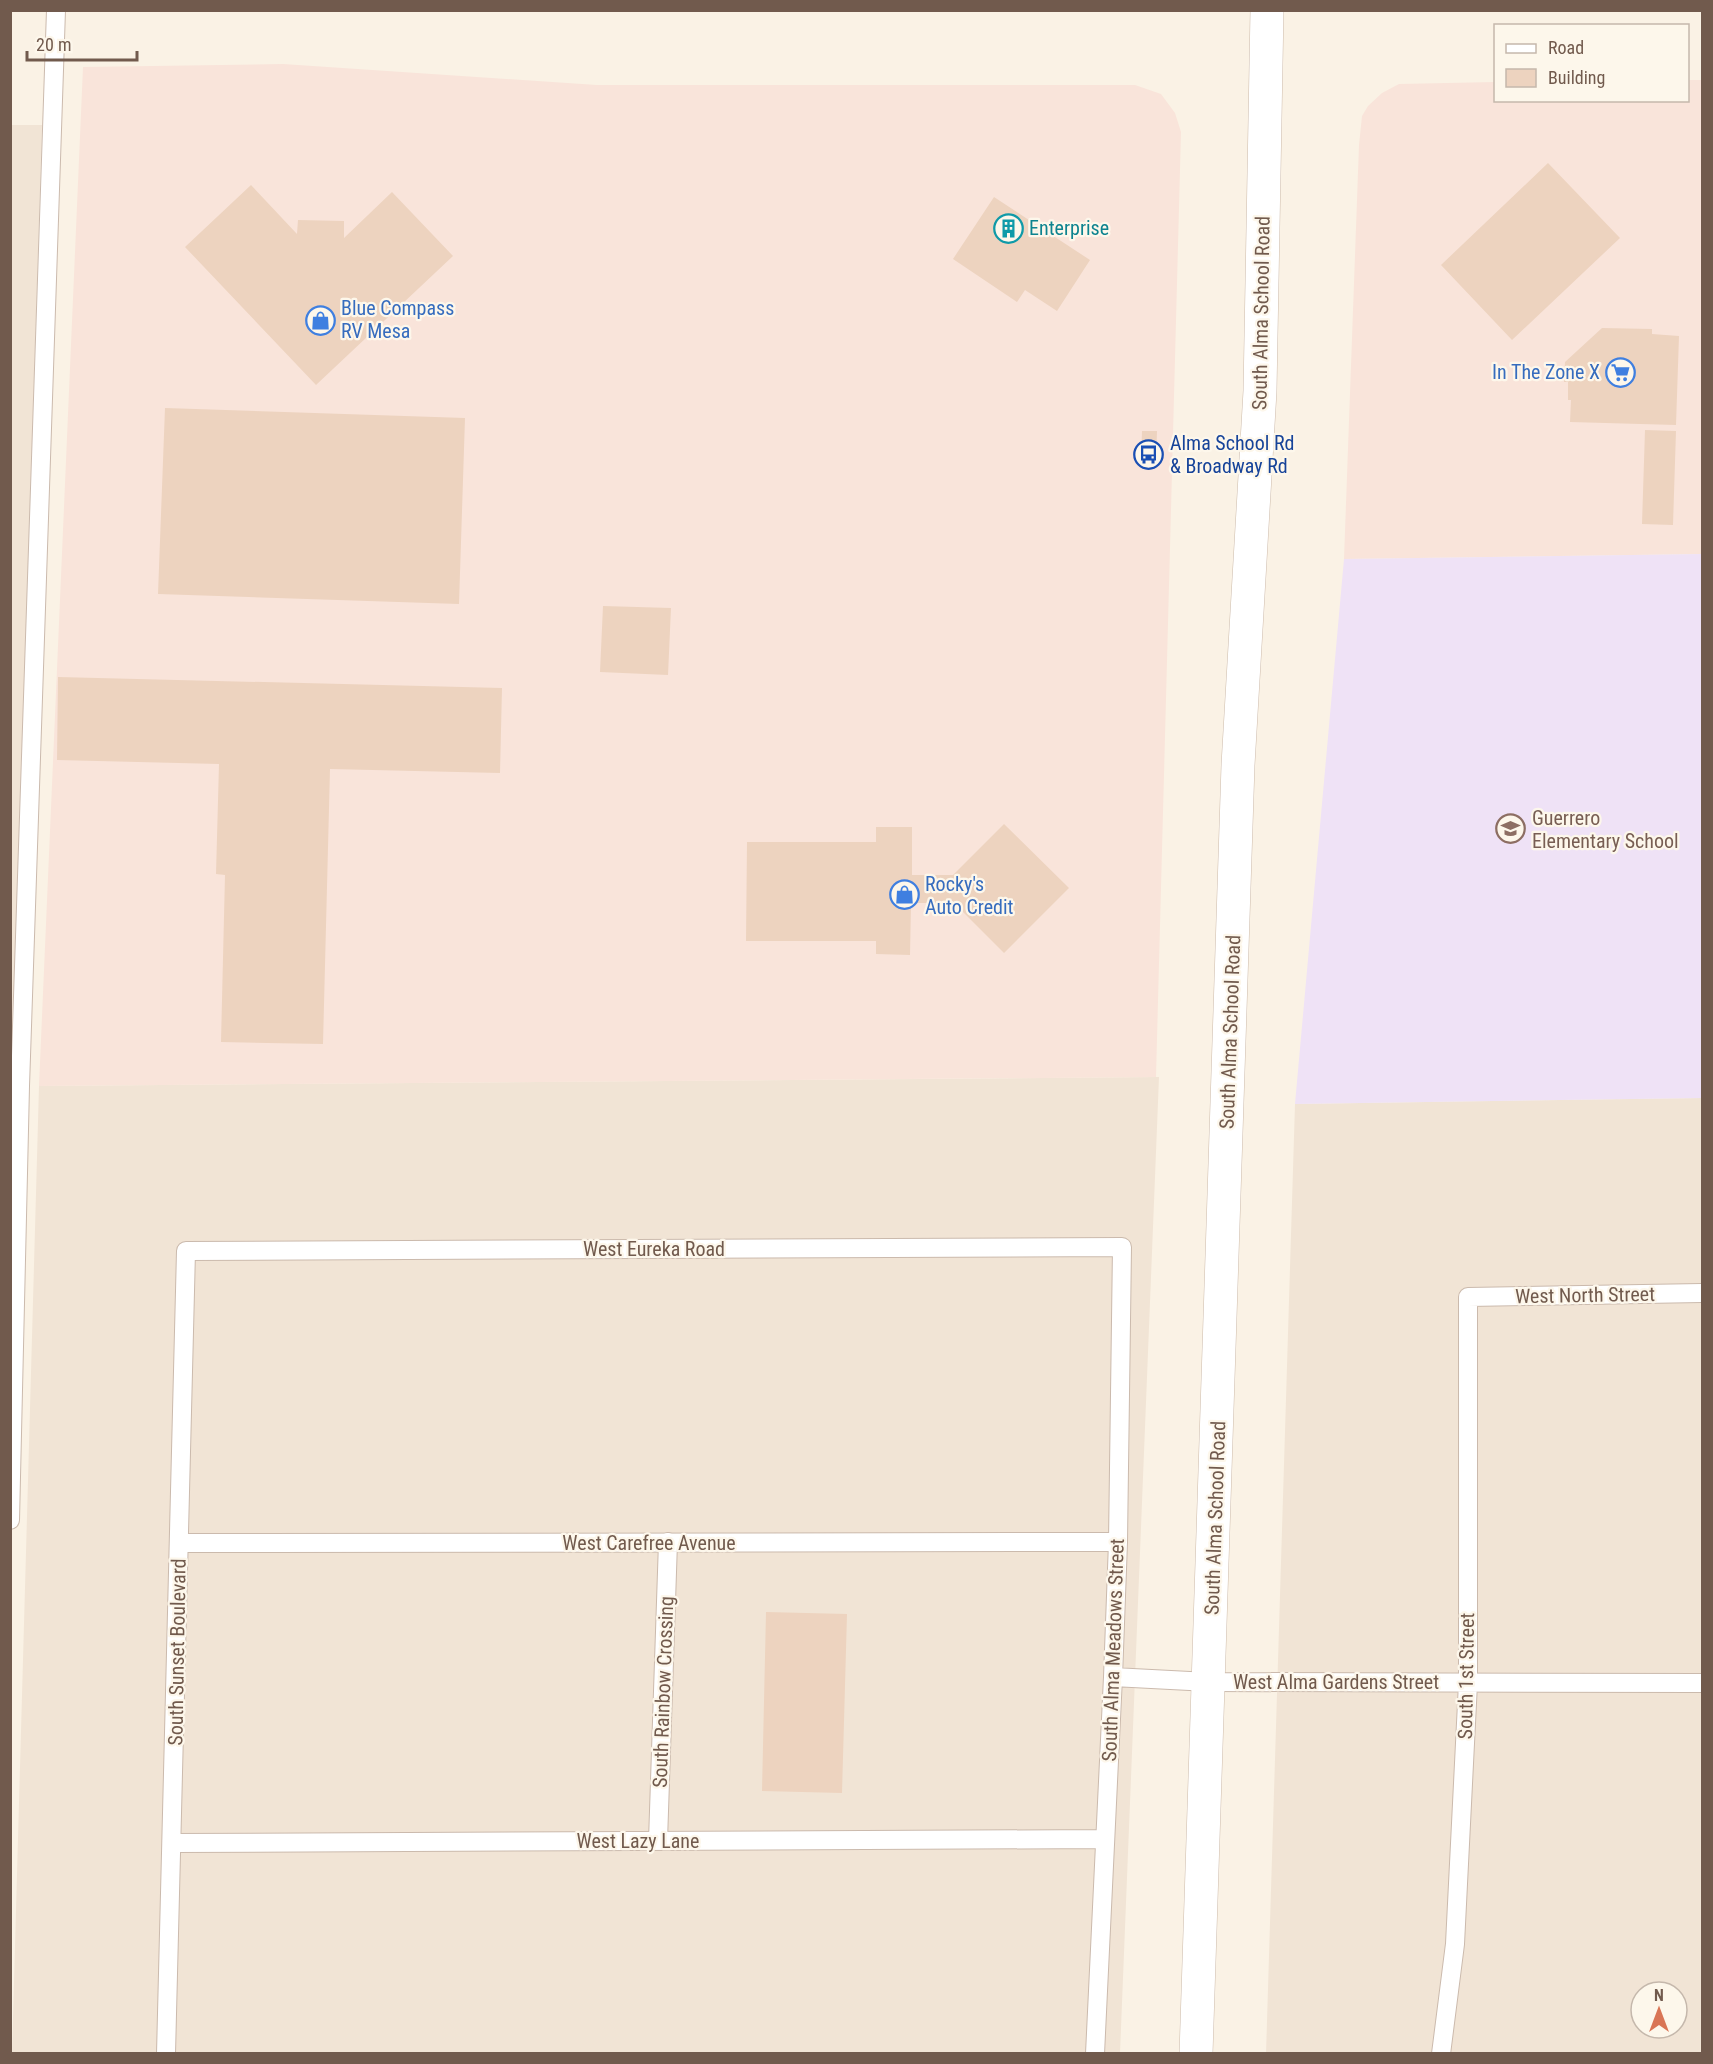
<svg xmlns="http://www.w3.org/2000/svg" width="1713" height="2064" viewBox="0 0 1713 2064" font-family="'Roboto Condensed',sans-serif">
  <style>
    .residential { fill: #f1e4d5; fill-rule: evenodd }
    .commercial { fill: #f9e4da }
    .education { fill: #efe2f6 }
    .building { fill: #edd3bf }
    .lines { fill: none; stroke-linecap: round; stroke-linejoin: round }
    .lane-casing { stroke: #cbbaad; stroke-width: 20 }
    .secondary-casing { stroke: #cdbbab; stroke-width: 34 }
    .lane { stroke: #fff; stroke-width: 18 }
    .secondary { stroke: #fff; stroke-width: 33 }
    .labels { text-anchor: middle; dominant-baseline: central; stroke-width: 4.5; stroke-linejoin: round; paint-order: stroke }
    .culture-label { font-size: 20px; fill: #0d838f; stroke: #fdf7eb; text-anchor: start }
    .shop-label { font-size: 20px; fill: #366cbe; stroke: #fdf7eb; text-anchor: start }
    .street-label { font-size: 20px; fill: #715a4d; stroke: #fdf7eb }
    .transit-label { font-size: 20px; fill: #164399; stroke: #fdf7eb; text-anchor: start }
    .education-label { font-size: 20px; fill: #785e54; stroke: #fdf7eb; text-anchor: start }
  </style>
  <rect width="100%" height="100%" fill="#faf2e5"/>
  <path class="residential" d="M10,125H42L11,1107Z
    M1159,1077L1120,2053L12,2054L39,1086Z
    M1702,1098V2053L1266,2054L1295,1104ZM1641,1992H1677V2028H1641Z"/>
  <path class="commercial" d="M283,64L597,85H1135L1161,94L1175,113L1181,132L1156,1077L39,1086L83,67Z
    M1688,80H1702V554L1344,559L1359,145L1362,116L1368,106L1382,93L1399,84L1495,82L1496,100H1688Z"/>
  <path class="education" d="M1702,554V1098L1295,1104L1344,559Z"/>
  <path class="building" d="M1548,163L1620,238L1512,340L1441,265Z
    M251,185L297,234L298,220L344,221V238L392,192L453,256L316,385L185,247Z
    M994,197L1090,260L1057,311L1025,290L1017,302L953,259Z
    M1602,328L1652,329V334L1679,336L1676,425L1570,422L1571,400H1568V382H1564L1565,362Z
    M165,408L465,418L459,604L158,594Z
    M1645,430L1676,431L1673,525L1642,524Z
    M1142,431H1157L1156,463L1141,462Z
    M603,606L671,608L668,675L600,672Z
    M58,677L502,688L500,773L330,769L323,1044L221,1042L225,875L216,874L219,764L57,760Z
    M1004,824L1069,888L1004,953L954,903H911L910,955L876,954V941H746L747,842H876V827H912V875H953Z
    M766,1612L847,1614L842,1793L762,1791Z"/>
  <g class="lines">
    <defs>
      <path id="lane" d="M10,1520L20,1086L56,10
        M179,1543L1118,1542
        M1113,1677L1209,1682L1702,1683
        M658,1841L668,1542
        M172,1843L1105,1839
        M166,2054L186,1251L1122,1247L1118,1542L1113,1677L1095,2054
        M1441,2054L1455,1944L1468,1683V1297L1702,1293"/>
      <path id="secondary" d="M1196,2054L1238,765L1260,391L1267,10"/>
    </defs>
    <use href="#lane" class="lane-casing"/>
    <use href="#secondary" class="secondary-casing"/>
    <use href="#lane" class="lane"/>
    <use href="#secondary" class="secondary"/>
  </g>
  <defs>
    <symbol id="building-ring" viewBox="-11 -11 22 22"><circle r="9.5" fill="#fdf7eb" stroke="#0f9aa8" stroke-width="1.5"/><path d="M-4-6H4V6H1V3H-1V6H-4ZM-2.5-4.3h1.7v1.8h-1.7ZM.8-4.3h1.7v1.8H.8ZM-2.5-1h1.7V.8h-1.7ZM.8-1h1.7V.8H.8Z" fill="#0f9aa8"/></symbol>
    <symbol id="shop-ring" viewBox="-11 -11 22 22"><circle r="9.5" fill="#fdf7eb" stroke="#3f7fe0" stroke-width="1.5"/><path d="M-5-2.5h2.3a2.7 3.5 0 0 1 5.4 0H5L5.5 6h-11ZM-1.5-2.5h3a1.5 2.3 0 0 0-3 0Z" fill="#3f7fe0"/></symbol>
    <symbol id="supermarket-ring" viewBox="-11 -11 22 22"><circle r="9.5" fill="#fdf7eb" stroke="#3f7fe0" stroke-width="1.5"/><path d="M-6-5.5h2.5l.6 2H6L4.5 2H-2.5L-4.4-4H-6ZM-1.5 3.2a1.3 1.3 0 1 0 .1 0ZM3 3.2a1.3 1.3 0 1 0 .1 0Z" fill="#3f7fe0"/></symbol>
    <symbol id="bus-ring" viewBox="-11 -11 22 22"><circle r="9.5" fill="#fdf7eb" stroke="#1a4fb4" stroke-width="1.5"/><path d="M-5-6H5V4H4V6H2V4H-2V6H-4V4H-5ZM-3.5-4V0h7V-4ZM-3.5 1.2v1.5H-2V1.2ZM2 1.2v1.5H3.5V1.2Z" fill="#1a4fb4"/></symbol>
    <symbol id="school-ring" viewBox="-11 -11 22 22"><circle r="9.5" fill="#fdf7eb" stroke="#8d6e63" stroke-width="1.5"/><path d="M0-5L7-2L0 1L-7-2ZM-4 1L0 2.5L4 1V4Q0 6-4 4Z" fill="#8d6e63"/></symbol>
  </defs>
  <g fill-rule="evenodd">
    <use href="#building-ring" x="992" y="212" width="33" height="33"/>
    <use href="#shop-ring" x="304" y="304" width="33" height="33"/>
    <use href="#supermarket-ring" x="1604" y="356" width="33" height="33"/>
    <use href="#bus-ring" x="1132" y="438" width="33" height="33"/>
    <use href="#school-ring" x="1494" y="812" width="33" height="33"/>
    <use href="#shop-ring" x="888" y="878" width="33" height="33"/>
  </g>
  <g class="labels">
    <g class="culture-label">
      <text x="1029" y="228">Enterprise</text>
    </g>
    <g class="shop-label">
      <text x="341" y="308">Blue Compass<tspan x="341" dy="23">RV Mesa</tspan></text>
      <text x="1600" y="372" text-anchor="end">In The Zone X</text>
      <text x="925" y="884">Rocky's<tspan x="925" dy="23">Auto Credit</tspan></text>
    </g>
    <g class="street-label">
      <text transform="translate(1261 313) rotate(-89)">South Alma School Road</text>
      <text transform="translate(1230 1032) rotate(-88)">South Alma School Road</text>
      <text x="654" y="1249">West Eureka Road</text>
      <text transform="translate(1585 1295) rotate(-1)">West North Street</text>
      <text transform="translate(1215 1518) rotate(-88)">South Alma School Road</text>
      <text x="649" y="1543">West Carefree Avenue</text>
      <text transform="translate(1113 1650) rotate(-88)">South Alma Meadows Street</text>
      <text transform="translate(177 1652) rotate(-89)">South Sunset Boulevard</text>
      <text transform="translate(1466 1676) rotate(-89)">South 1st Street</text>
      <text x="1336" y="1682">West Alma Gardens Street</text>
      <text transform="translate(663 1692) rotate(-88)">South Rainbow Crossing</text>
      <text x="638" y="1841">West Lazy Lane</text>
    </g>
    <g class="transit-label">
      <text x="1170" y="443">Alma School Rd<tspan x="1170" dy="23">&amp; Broadway Rd</tspan></text>
    </g>
    <g class="education-label">
      <text x="1532" y="818">Guerrero<tspan x="1532" dy="23">Elementary School</tspan></text>
    </g>
  </g>
  <rect width="1713" height="2064" fill="none" stroke="#715a4d" stroke-width="24"/>
  <rect x="1494" y="24" width="195" height="78" fill="#fdf7eb" stroke="#c5b8ac" stroke-width="1.5"/>
  <rect x="1506" y="44" width="30" height="9" fill="#ffffff" stroke="#c5b8ac" stroke-width="1.5"/>
  <text x="1548" y="54" font-size="18" fill="#715a4d">Road</text>
  <rect x="1506" y="69" width="30" height="18" fill="#edd3bf" stroke="#c5b8ac" stroke-width="1.5"/>
  <text x="1548" y="84" font-size="18" fill="#715a4d">Building</text>
  <g transform="translate(1659 2010)"><circle r="28" fill="#fdf7eb" stroke="#c5b8ac" stroke-width="1.5"/>
  <path d="M0-4.5L10 22L0 15L-10 22Z" fill="#d97555"/>
  <text y="-9" font-size="16" font-weight="bold" text-anchor="middle" fill="#715a4d">N</text>
  </g>
  <path d="M27 51v9h110v-9" fill="none" stroke="#715a4d" stroke-width="3"/>
  <text x="36" y="51" font-size="18" fill="#715a4d" stroke="#fdf7eb" stroke-width="4.5" paint-order="stroke">20 m</text>
</svg>
